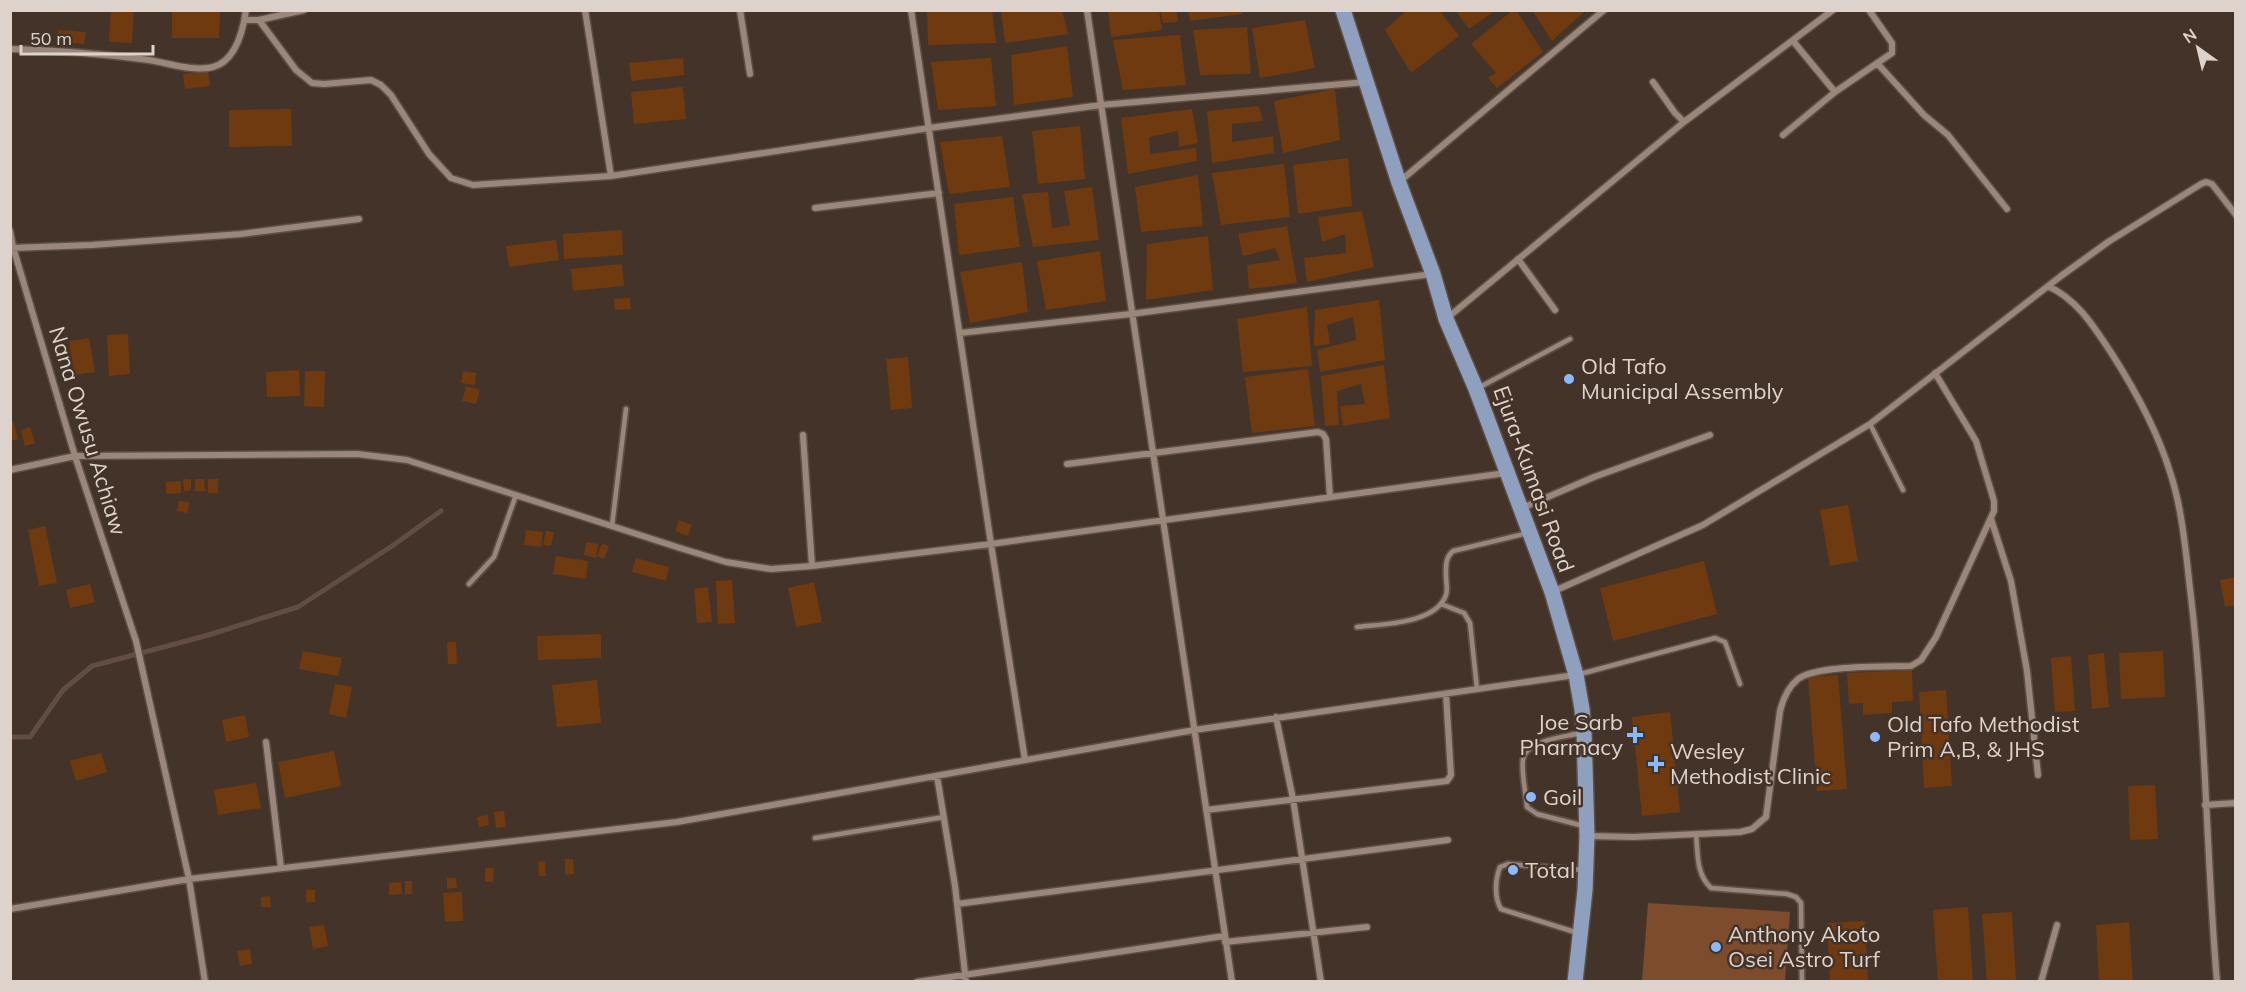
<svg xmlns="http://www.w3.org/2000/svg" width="2246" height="992" viewBox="0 0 2246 992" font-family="Mulish,sans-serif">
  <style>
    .green { fill: #7d4c2c }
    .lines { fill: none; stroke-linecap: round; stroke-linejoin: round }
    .stream { stroke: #614d41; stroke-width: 5 }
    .building { fill: #703a10 }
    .lane-casing { stroke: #5c4f45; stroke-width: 8 }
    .street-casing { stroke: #5c4f45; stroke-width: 9 }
    .primary-casing { stroke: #5c4f45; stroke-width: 18 }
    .lane { stroke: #9a867a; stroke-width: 4.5 }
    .street { stroke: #9a867a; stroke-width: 6 }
    .primary { stroke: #8fa0bf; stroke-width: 15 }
    .poi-dot { fill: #8abafc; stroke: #443329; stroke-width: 2 }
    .labels { text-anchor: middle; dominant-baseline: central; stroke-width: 5; stroke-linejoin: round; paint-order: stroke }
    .poi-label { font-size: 22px; fill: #ded3cc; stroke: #443329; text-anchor: start }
    .street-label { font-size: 22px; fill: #ded3cc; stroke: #443329 }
  </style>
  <rect width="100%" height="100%" fill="#443329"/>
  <path class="green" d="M1648,903L1790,912L1785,981H1642Z"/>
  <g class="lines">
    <path class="stream" d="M10,737H30L63,690L92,666L205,636L298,607L392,546L441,511"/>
  </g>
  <path class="building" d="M111,10H134L132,43L109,42Z
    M172,10H220L219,38H172Z
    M927,10H992L996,43L928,45Z
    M1001,10H1062L1068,34L1005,43Z
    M1108,10H1159L1162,30L1111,37Z
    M1160,10H1176L1178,22L1163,23Z
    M1188,10H1241L1242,14L1190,21Z
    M1407,10H1439L1459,36L1411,73L1385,30Z
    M1455,10H1496L1469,29Z
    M1513,10H1516L1543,52L1497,88L1488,78L1496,73L1471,44Z
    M1532,10H1586L1552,41Z
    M1305,20L1315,68L1260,78L1252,28Z
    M1247,27L1251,74L1200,75L1193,30Z
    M58,30L86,32L84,44L57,41Z
    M1180,35L1186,85L1123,90L1113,40Z
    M1067,46L1073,97L1014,105L1011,55Z
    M683,58L684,75L631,81L629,63Z
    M991,58L996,106L938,110L931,62Z
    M208,71L210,86L185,89L183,74Z
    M683,87L686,119L634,124L631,92Z
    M1335,89L1340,140L1283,153L1274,101Z
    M1259,106L1263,121L1232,124V142L1273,136L1274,153L1212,163L1207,111Z
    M291,109L292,146L229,147V110Z
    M1192,109L1198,143L1179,147L1178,131L1149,137L1150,154L1196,148L1197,161L1128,174L1121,118Z
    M1080,126L1085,179L1038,184L1032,131Z
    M1002,136L1010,187L949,194L940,142Z
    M1348,158L1352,206L1298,214L1293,165Z
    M1284,164L1290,217L1221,225L1212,173Z
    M1198,175L1203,226L1141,232L1135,187Z
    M1092,187L1099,240L1033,247L1022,194L1048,192L1052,228L1070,225L1064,191Z
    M1013,197L1020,247L959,255L954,204Z
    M1362,211L1374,267L1307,282L1304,258L1346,253L1345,234L1322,242L1318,217Z
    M1287,226L1297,283L1249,289L1247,265L1280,260L1275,248L1243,256L1238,234Z
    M622,230L623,255L564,259L563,234Z
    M1208,236L1213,290L1146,300L1147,244Z
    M556,240L559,260L509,267L506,246Z
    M1100,251L1106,301L1046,310L1037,261Z
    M1022,262L1028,312L970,323L960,272Z
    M622,264L624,286L573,291L571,269Z
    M630,298L631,309L615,310L614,299Z
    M1379,300L1385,360L1320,372L1317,350L1356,340L1353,317L1327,325L1330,344L1314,346L1315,310Z
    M1307,307L1312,366L1243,372L1237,319Z
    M128,334L130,374L109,376L107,335Z
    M89,338L95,372L74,375L69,341Z
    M908,357L912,408L891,410L886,359Z
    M1384,365L1390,418L1343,426L1340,406L1365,404L1361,384L1337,391L1339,425L1325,426L1321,376Z
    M1308,369L1315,426L1252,433L1245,377Z
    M299,370L300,396L267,397L266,372Z
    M305,371H325L324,407L304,406Z
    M463,371L476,373L475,385L461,383Z
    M466,386L480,390L476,404L462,401Z
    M13,421L18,439L10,441V422Z
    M30,427L35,443L25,446L21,430Z
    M183,479H191V490L184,491Z
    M195,479H204L205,491H195Z
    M208,479H218V493H208Z
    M181,481V493L166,494V482Z
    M179,501L189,502L188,513L177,511Z
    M1848,505L1858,561L1830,566L1820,510Z
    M679,520L692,525L688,536L675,531Z
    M45,526L57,583L39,586L28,530Z
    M526,530L543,532L541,547L524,545Z
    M546,531L554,532L551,546L543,545Z
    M586,542L598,544L596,558L584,555Z
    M602,544L609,546L604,559L597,556Z
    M556,556L588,561L586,579L553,574Z
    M636,558L669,567L666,581L632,572Z
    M1704,561L1717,614L1613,641L1600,588Z
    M2236,577V605L2225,607L2220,580Z
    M732,580L735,623L718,624L716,581Z
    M814,582L822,622L796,627L788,588Z
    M90,584L95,602L70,608L66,590Z
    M708,587L712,622L697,623L694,589Z
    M601,634V658L538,660L537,636Z
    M447,642H456L457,664H448Z
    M303,651L342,658L338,676L299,669Z
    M2163,651L2165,697L2121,699L2119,653Z
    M2104,653L2109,707L2092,709L2088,655Z
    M2071,656L2075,711L2055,712L2051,658Z
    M1912,670L1913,701L1892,702V713L1863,715V703L1849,704L1847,673Z
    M1838,675L1847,789L1817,791L1808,677Z
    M597,680L601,723L557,727L552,685Z
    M335,684L352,687L346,718L329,714Z
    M1946,690L1952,786L1924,788L1919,692Z
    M1670,712L1680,812L1642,816L1632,717Z
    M245,715L249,737L226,742L222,720Z
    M334,751L341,786L285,798L278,762Z
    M101,753L107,772L76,781L70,761Z
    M256,783L261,808L218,815L214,790Z
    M2155,785L2158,839L2130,840L2128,786Z
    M504,811L506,827L496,828L494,812Z
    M488,815L489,825L479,827L477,817Z
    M565,859H573L574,874L565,875Z
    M545,861L546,876H539L538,862Z
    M485,868H494L493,882H485Z
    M447,878H456L457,888L447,889Z
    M405,881H412V894H405Z
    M401,882L402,894L389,895V883Z
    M306,890H315V902H306Z
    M462,892L463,921L445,922L443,893Z
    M270,896L271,907H261V897Z
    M1968,907L1973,982H1938L1933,910Z
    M2012,912L2016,982H1987L1982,914Z
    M1865,921L1868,982H1830L1827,923Z
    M2129,922L2133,982H2099L2096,925Z
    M324,925L328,946L313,949L309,927Z
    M250,949L252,964L240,966L237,951Z"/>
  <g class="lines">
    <defs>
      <path id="lane" d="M1478,388L1570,339
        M1870,424L1903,490
        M612,526L626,409
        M469,584L494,557L516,495
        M1441,604L1464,613L1470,623L1477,689
        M1357,627C1382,624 1436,624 1446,595C1448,590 1446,582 1446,576C1446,566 1445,558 1453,551L1528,533
        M1580,674L1715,638L1725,642L1740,684
        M1580,733C1565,737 1526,740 1523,759C1521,774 1526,792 1527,807L1537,814L1584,826
        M1696,834C1698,854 1696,874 1711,888L1787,894L1796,897L1801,903L1802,982
        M815,838L944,817
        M1578,933L1501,909C1494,897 1495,880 1500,867L1508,864L1583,870"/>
      <path id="street" d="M585,10L611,176
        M740,10L750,74
        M911,10L991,544L1025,760
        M1087,10L1232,982
        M245,20H259L304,10
        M259,20L296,70L312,83L324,84L371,80L381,85L391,95L429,154L451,178L473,185L611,176L929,128L1101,105L1366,82
        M1793,41L1835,92
        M10,49C56,50 103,54 149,60C168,63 193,72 213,67C236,61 243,31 246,10
        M1877,63L1924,115L1948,135L2007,209
        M1653,82L1675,113L1684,122L1833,10
        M1783,135L1835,92L1892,53V43L1869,10
        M1399,182L1604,10
        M815,208L939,193
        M10,231L13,247L75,456L136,641L189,879L205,982
        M11,248L92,245L241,234L359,219
        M1518,259L1555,310
        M2048,286C2078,300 2094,327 2112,354C2135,390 2157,430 2170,472C2183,511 2186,556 2191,597C2206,724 2206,854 2217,982
        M1446,319L1684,122
        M960,333L1131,314L1432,274
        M803,435L812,566
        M1067,464L1318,432L1323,434L1326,439L1330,497
        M10,470L75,456L357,454L407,460L680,548L726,562L771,569L812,566L991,544L1506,473
        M1520,509L1594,477L1710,435
        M1991,519L2011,581L2027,671L2038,775
        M1552,592L1703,525L1870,424L2061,276L2108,242L2201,184L2206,182L2212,184L2236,215
        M1276,717L1293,799L1321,982
        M266,742L281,868
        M937,776L955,886L966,982
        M2205,805L2236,803
        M1206,810L1447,781L1451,775L1446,694
        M1588,836L1634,837L1740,832L1752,829L1766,817L1780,711C1783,699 1788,687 1798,679C1816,665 1886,667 1911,666L1921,660L1936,637L1994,511V501L1976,441L1935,373
        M957,904L1448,840
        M10,909L189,879L677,822L1194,730L1575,675
        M1225,942L1367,927
        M917,982L1224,936
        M2041,982L2057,925"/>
      <path id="primary" d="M1343,10L1399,183L1433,274L1446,319L1476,389L1552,592L1576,675L1582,709L1584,732L1587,836L1585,890L1575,982"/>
    </defs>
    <use href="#lane" class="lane-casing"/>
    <use href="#street" class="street-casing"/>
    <use href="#primary" class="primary-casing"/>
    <use href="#lane" class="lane"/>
    <use href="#street" class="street"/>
    <use href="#primary" class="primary"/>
  </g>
  <g class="poi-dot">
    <circle cx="1569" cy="379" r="6"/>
    <path d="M1632 726h6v6h6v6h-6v6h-6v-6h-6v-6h6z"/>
    <circle cx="1875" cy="737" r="6"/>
    <path d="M1653 755h6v6h6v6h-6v6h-6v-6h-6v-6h6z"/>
    <circle cx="1531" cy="797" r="6"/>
    <circle cx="1513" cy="870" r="6"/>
    <circle cx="1716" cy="947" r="6"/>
  </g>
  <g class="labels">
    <g class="poi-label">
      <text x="1581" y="366">Old Tafo<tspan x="1581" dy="25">Municipal Assembly</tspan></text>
      <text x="1623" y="722" text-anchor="end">Joe Sarb<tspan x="1623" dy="25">Pharmacy</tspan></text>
      <text x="1887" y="724">Old Tafo Methodist<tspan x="1887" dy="25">Prim A,B, &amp; JHS</tspan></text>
      <text x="1670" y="751">Wesley<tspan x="1670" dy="25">Methodist Clinic</tspan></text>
      <text x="1543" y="797">Goil</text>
      <text x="1525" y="870">Total</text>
      <text x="1728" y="934">Anthony Akoto<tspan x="1728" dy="25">Osei Astro Turf</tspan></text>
    </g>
    <g class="street-label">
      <text transform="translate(88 431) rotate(73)">Nana Owusu Achiaw</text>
      <text transform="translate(1534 479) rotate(70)">Ejura-Kumasi Road</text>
    </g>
  </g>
  <rect width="2246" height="992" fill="none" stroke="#ded3cc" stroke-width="24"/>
  <g transform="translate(2198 48) rotate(326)" stroke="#443329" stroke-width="4.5" paint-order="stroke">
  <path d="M0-4.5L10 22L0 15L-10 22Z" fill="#ded3cc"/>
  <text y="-9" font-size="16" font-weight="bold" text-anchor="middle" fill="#ded3cc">N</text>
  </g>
  <path d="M21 45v9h132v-9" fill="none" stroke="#ded3cc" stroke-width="3"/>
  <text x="30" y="45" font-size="18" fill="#ded3cc" stroke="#443329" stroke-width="4.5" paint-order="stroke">50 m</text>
</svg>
